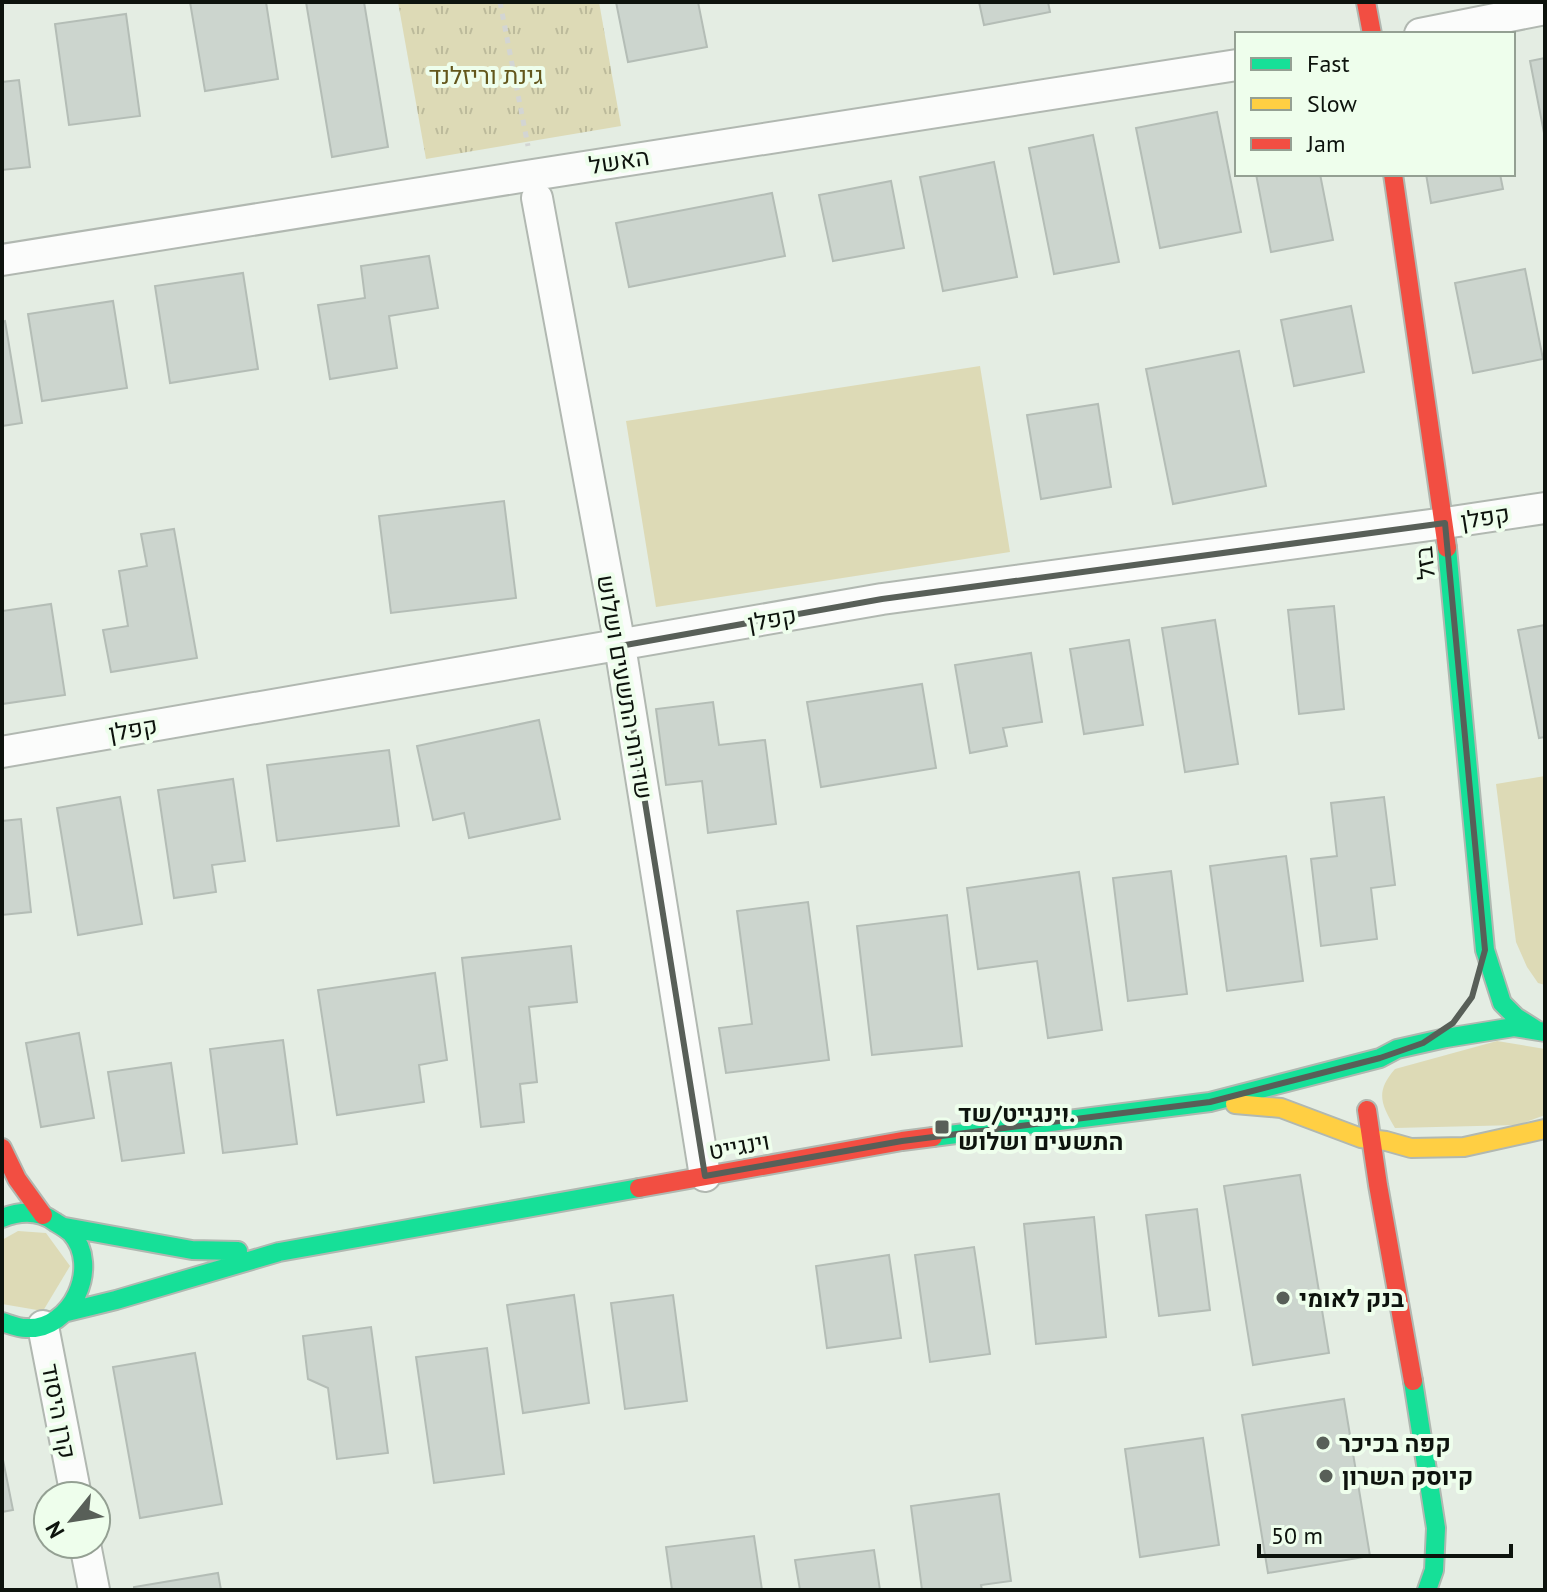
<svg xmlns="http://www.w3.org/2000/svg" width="1547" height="1592" viewBox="0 0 1547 1592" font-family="'PT Sans',Heebo,sans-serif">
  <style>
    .green { fill: #dddab6 }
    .park { fill: url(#park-tufts) }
    .building { fill: #ccd5ce; stroke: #b4bdb6; stroke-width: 2 }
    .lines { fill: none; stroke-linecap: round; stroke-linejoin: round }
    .street-casing { stroke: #b1b8b1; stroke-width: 34 }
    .fast-casing { stroke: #b1b8b1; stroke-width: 22 }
    .slow-casing { stroke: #b1b8b1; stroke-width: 22 }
    .jam-casing { stroke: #b1b8b1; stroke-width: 22 }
    .path { stroke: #d3d5d3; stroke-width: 5; stroke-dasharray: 6 6; stroke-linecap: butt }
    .street { stroke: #fbfcfb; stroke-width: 30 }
    .fast { stroke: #16e098; stroke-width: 18 }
    .slow { stroke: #ffcf43; stroke-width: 18 }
    .jam { stroke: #f24e42; stroke-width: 18 }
    .marked { fill: none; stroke: #585f58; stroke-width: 6; stroke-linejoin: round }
    .poi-dot { fill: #585f58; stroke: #eefeec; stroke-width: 3 }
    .labels { text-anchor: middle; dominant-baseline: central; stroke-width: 8; stroke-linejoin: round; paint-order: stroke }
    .park-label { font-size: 24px; fill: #63571c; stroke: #eefeec }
    .street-label { font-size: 24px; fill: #0d130d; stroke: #eefeec }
    .poi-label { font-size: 24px; font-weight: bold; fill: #0d130d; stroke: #eefeec; text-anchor: start }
  </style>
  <defs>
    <pattern id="park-tufts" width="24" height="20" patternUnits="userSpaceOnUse" patternTransform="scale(2)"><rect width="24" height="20" fill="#dddab6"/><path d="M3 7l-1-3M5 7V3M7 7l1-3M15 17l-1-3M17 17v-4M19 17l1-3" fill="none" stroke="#bcba9b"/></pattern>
  </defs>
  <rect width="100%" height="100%" fill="#e4ede3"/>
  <path class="green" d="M980,366L1010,552L656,607L626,421Z
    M1545,776V985L1538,983L1527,967L1516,942L1496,784Z
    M1497,1041L1545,1049V1115L1518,1125L1395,1128C1381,1104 1375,1092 1395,1069Z
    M18,1231L46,1233L70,1266L43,1311L2,1304V1240Z"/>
  <path class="park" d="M398,2H599L621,126L426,159Z"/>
  <path class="building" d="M190,2H266L278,79L205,91Z
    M306,2H364L388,147L332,157Z
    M616,2H698L707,47L628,62Z
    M979,2H1048L1050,12L984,25Z
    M126,14L140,116L69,125L55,24Z
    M1545,58V138L1530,61Z
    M19,80L30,167L2,170V82Z
    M1217,112L1241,232L1160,248L1136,128Z
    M1093,135L1119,262L1054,274L1029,148Z
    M994,162L1017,277L943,291L920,177Z
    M1256,174H1320L1333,240L1271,252Z
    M1426,174H1500L1503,189L1431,203Z
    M891,181L904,248L833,261L819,195Z
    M772,193L785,256L629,287L616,223Z
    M429,256L438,308L389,316L397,368L330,379L318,305L365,298L361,266Z
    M1525,269L1543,359L1473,373L1455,283Z
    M243,273L258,369L170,383L155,286Z
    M113,301L127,388L42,401L28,314Z
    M1351,306L1364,372L1294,386L1281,320Z
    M5,321L22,423L2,426V322Z
    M1239,351L1266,486L1173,504L1146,369Z
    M1098,404L1111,487L1041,499L1027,415Z
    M504,501L516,598L391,613L379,516Z
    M174,529L197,658L111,672L103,630L128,626L119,571L147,566L141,534Z
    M51,604L65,695L2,704V611Z
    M1334,606L1344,709L1299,714L1288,610Z
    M1215,620L1238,764L1185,772L1162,628Z
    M1545,625V737L1539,738L1518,630Z
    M1129,640L1143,725L1084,734L1070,649Z
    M1031,653L1042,722L1003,728L1007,746L970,753L955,665Z
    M922,684L936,768L821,787L807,702Z
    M713,702L719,745L765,740L776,824L708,833L702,781L666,785L656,709Z
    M539,720L560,819L469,838L464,813L433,820L417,746Z
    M389,750L399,826L277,841L267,765Z
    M233,779L245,861L212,865L216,892L174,898L158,790Z
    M120,797L142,924L78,935L57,808Z
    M1384,797L1395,885L1371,888L1377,939L1321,946L1311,859L1337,856L1331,803Z
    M21,819L31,912L2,915V821Z
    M1286,856L1303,981L1227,991L1210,866Z
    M1171,871L1187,994L1128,1001L1113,878Z
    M1079,872L1102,1030L1048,1038L1037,961L978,969L967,888Z
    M808,902L829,1060L726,1073L719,1028L752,1024L737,911Z
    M947,915L962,1046L872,1055L857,926Z
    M571,946L577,1002L529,1007L537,1082L520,1084L524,1122L481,1127L462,958Z
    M435,973L447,1060L419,1065L424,1102L337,1115L318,990Z
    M79,1033L94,1118L41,1127L26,1043Z
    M283,1040L297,1144L223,1153L210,1049Z
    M171,1063L184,1153L122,1161L108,1072Z
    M1300,1175L1329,1353L1253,1365L1224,1186Z
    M1197,1209L1210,1310L1159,1316L1146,1215Z
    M1094,1217L1106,1337L1036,1344L1024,1224Z
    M974,1247L990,1354L930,1362L915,1255Z
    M889,1255L901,1338L827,1348L816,1266Z
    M574,1295L589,1403L523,1413L507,1305Z
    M673,1295L687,1401L625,1409L611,1303Z
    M371,1327L388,1453L337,1459L328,1388L308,1379L303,1336Z
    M487,1348L504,1474L434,1483L416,1357Z
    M195,1353L222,1504L140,1518L113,1367Z
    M1344,1399L1370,1556L1268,1573L1242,1415Z
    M1203,1438L1219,1545L1140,1557L1125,1449Z
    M2,1455L13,1510L2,1512Z
    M999,1494L1011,1581L981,1585L982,1590H922L911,1506Z
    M754,1536L762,1590H672L666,1547Z
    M874,1550L880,1590H800L795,1560Z
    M218,1573L221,1590H134V1587Z"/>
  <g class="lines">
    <defs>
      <path id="street" d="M1420,34L1545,9
        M537,198L620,646L705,1176
        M2,260L533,175L1237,65
        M2,752L882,599L1445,523L1545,508
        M43,1326L76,1496
        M85,1544L94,1590"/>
      <path id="fast" d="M1447,548L1485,950L1502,1003L1516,1017L1535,1029
        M933,1137L1210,1102L1380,1058L1397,1049L1446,1038L1514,1027L1545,1032
        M2,1218C20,1211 39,1210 55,1222C60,1225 67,1229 71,1233C101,1266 72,1331 26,1328C18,1328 9,1324 2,1322
        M65,1227L192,1250L238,1251
        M67,1312L116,1300L279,1252L639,1188
        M1413,1381L1436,1528L1434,1570L1427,1590"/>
      <path id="slow" d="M1235,1104L1281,1108L1361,1138L1386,1141L1411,1148L1464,1147L1545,1129"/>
      <path id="jam" d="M1366,2L1372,34
        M1393,174L1447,548
        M1367,1110L1378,1185L1413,1381
        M2,1148L17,1179L43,1215
        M639,1188L902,1141L933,1137"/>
    </defs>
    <use href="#street" class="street-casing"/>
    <use href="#fast" class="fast-casing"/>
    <use href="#slow" class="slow-casing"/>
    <use href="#jam" class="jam-casing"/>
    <path class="path" d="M500,2L528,146"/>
    <use href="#street" class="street"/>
    <use href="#fast" class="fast"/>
    <use href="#slow" class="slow"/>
    <use href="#jam" class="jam"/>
  </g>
  <path class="marked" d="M1445,523L1485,950L1472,997L1453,1023L1423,1043L1380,1058L1210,1102L902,1141L705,1176L620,646L882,599Z"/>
  <g class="poi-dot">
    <rect x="934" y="1119" width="16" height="16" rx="4"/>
    <circle cx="1283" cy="1298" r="8"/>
    <circle cx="1323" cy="1443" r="8"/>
    <circle cx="1326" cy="1476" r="8"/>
  </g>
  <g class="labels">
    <g class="park-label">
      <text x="486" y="75">גינת וריזלנד</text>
    </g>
    <g class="street-label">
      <text transform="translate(619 161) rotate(-9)">האשל</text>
      <text transform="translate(1485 517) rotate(-9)">קפלן</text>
      <text transform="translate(1425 563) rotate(-95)">בזל</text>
      <text transform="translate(772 619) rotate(-10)">קפלן</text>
      <text transform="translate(625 687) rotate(80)">שדרות התשעים ושלוש</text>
      <text transform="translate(133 729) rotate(-10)">קפלן</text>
      <text transform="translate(739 1146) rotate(-10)">וינגייט</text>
      <text transform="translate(59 1411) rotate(79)">קרן היסוד</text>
    </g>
    <g class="poi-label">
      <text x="958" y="1113">וינגייט/שד.<tspan x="958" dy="28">התשעים ושלוש</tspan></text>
      <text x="1299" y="1298">בנק לאומי</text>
      <text x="1339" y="1443">קפה בכיכר</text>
      <text x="1342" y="1476">קיוסק השרון</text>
    </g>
  </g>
  <rect width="1547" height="1592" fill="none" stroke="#0d130d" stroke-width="8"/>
  <rect x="1235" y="32" width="280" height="144" fill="#eefeec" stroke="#94a093" stroke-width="2"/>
  <rect x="1251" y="58" width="40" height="12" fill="#16e098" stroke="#94a093" stroke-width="2"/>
  <text x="1307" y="72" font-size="24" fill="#0d130d">Fast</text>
  <rect x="1251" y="98" width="40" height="12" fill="#ffcf43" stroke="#94a093" stroke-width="2"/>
  <text x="1307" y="112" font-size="24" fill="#0d130d">Slow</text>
  <rect x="1251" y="138" width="40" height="12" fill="#f24e42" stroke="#94a093" stroke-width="2"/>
  <text x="1307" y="152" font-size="24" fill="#0d130d">Jam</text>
  <g transform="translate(72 1520) rotate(240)"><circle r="38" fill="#eefeec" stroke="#94a093" stroke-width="2"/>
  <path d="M0-6L14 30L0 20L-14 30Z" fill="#585f58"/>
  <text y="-12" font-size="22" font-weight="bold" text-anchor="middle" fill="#0d130d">N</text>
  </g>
  <path d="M1259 1544v12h252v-12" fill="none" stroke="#0d130d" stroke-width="4"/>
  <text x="1271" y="1544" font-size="24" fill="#0d130d" stroke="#eefeec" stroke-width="6" paint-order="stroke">50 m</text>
</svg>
